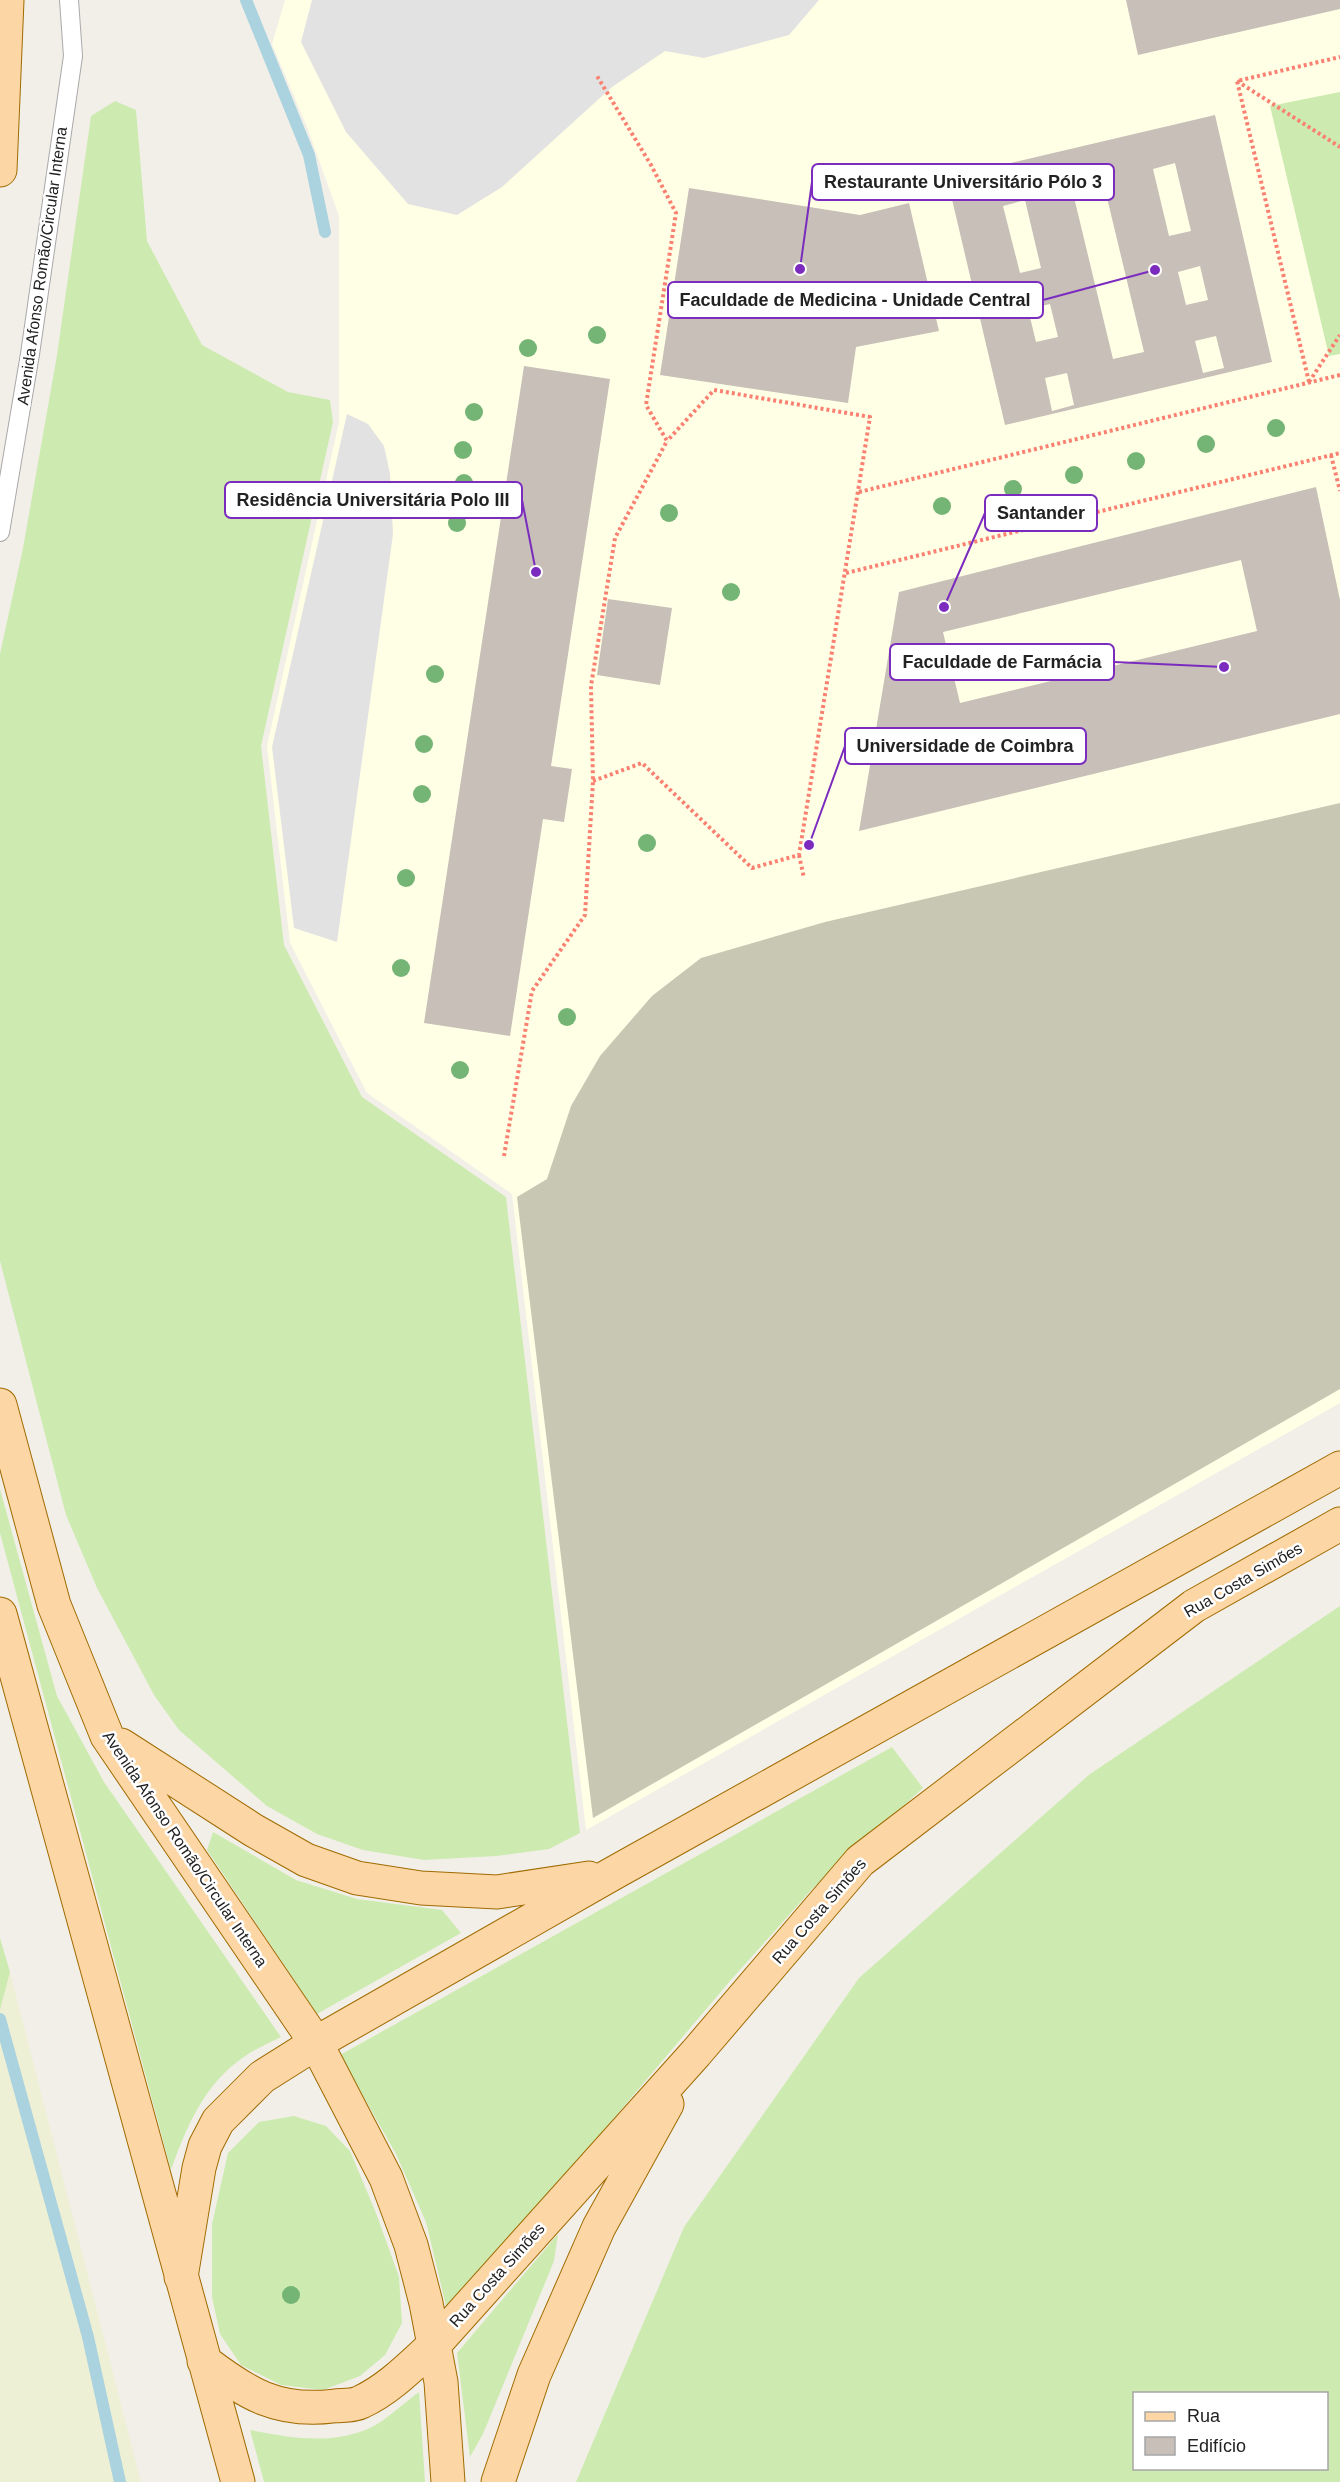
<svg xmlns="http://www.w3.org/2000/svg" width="1340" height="2482" viewBox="0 0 1340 2482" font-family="Helvetica,sans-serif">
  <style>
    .education { fill: #ffffe5 }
    .construction { fill: #c7c7b4 }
    .farmland { fill: #eef0d5 }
    .grass { fill: #cdebb0; fill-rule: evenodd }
    .parking { fill: #e2e2e2 }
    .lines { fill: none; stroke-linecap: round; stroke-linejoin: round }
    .stream { stroke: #aad3df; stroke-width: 12 }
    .building { fill: #c7bfb8; fill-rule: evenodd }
    .lane-casing { stroke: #a9a9a9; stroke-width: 20 }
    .primary-casing { stroke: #a06b00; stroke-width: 35 }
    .path { stroke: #fa8072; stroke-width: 4; stroke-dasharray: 3 3; stroke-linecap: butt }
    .lane { stroke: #fff; stroke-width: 18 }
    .primary { stroke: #fcd6a4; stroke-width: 33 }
    .tree { fill: #74b475 }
    .labels { text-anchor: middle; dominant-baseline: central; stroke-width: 5; stroke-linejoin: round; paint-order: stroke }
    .street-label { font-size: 16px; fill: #222; stroke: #fff }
    .leader { fill: none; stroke: #7b2cbf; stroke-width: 2 }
    .callout-dot { fill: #7b2cbf; stroke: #fff; stroke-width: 2 }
    .callout { fill: #fff; stroke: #7b2cbf; stroke-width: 2 }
    .callout-label { font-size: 18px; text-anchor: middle; font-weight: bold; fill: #222 }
  </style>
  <rect width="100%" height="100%" fill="#f2efe9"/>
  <path class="education" d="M285,0H1340V1403L586,1830L512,1194L367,1093L290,943L267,746L339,422V216L307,127L272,44Z"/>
  <path class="construction" d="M1340,803V1389L593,1818L517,1197L547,1179L571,1106L600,1056L652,996L701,958L825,922Z"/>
  <path class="farmland" d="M10,1972L141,2482H0V2010Z"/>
  <path class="grass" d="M1340,92V354L1329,356L1270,106Z
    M115,101L136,110L147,241L202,345L288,392L330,400L333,422L261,746L284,945L362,1097L506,1197L580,1833L549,1849L496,1856L424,1860L363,1850L317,1834L267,1806L179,1730L154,1695L97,1588L66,1515L0,1261V654L23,548L57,355L91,116Z
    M0,1489L57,1696L104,1782L281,2037C269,2043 255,2049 244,2057C204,2084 187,2126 171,2170L0,1533Z
    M1340,1606V2482H576L684,2227L859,1978L1090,1774ZM1134,2394H1326V2468H1134Z
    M892,1747L923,1788L813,1888L730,1981L448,2314L426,2222L396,2154L340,2055Z
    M213,1832L296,1880L357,1899L442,1910L461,1933L317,2014L207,1850Z
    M0,1938L10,1972L0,2010Z
    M294,2116L326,2126L350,2151L376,2213L399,2277L402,2323L385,2355L360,2376L323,2390L281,2385L241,2365L220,2334L212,2297V2224L228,2153L259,2122Z
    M558,2234L554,2261L483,2434L470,2457L457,2353Z
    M419,2392L425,2482H264L250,2430C292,2438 334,2446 374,2426C389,2417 404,2403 419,2392Z"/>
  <path class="parking" d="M312,0H819L789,35L704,58L665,51L612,87L502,187L457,215L408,204L346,132L301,42Z
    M347,414L368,424L384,446L390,474L393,534L337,942L294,928L272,747Z"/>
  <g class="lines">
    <path class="stream" d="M246,0L309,155L325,232
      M0,2019L88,2337L120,2482"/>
  </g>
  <path class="building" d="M1126,0H1340V9L1138,55Z
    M1215,115L1272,362L1005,425L947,178ZM1175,163L1191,231L1169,236L1153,169ZM1103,181L1144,352L1113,359L1072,189ZM1025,200L1041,268L1020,273L1003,206ZM1200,266L1208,300L1186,305L1178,272ZM1050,304L1058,337L1036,342L1028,309ZM1216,336L1224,368L1203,373L1195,341ZM1067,373L1074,405L1052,411L1045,378Z
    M689,188L860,215L909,203L939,331L856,347L848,403L660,375Z
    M524,366L610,379L551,766L572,769L564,822L543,819L510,1036L424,1023Z
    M1316,487L1340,600V714L859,831L899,592ZM1241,560L1257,631L960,703L943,632Z
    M608,599L672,608L660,685L597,675Z"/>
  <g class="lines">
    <defs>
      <path id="lane" d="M0,532L30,354L73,56L69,0"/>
      <path id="primary" d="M0,170L7,0
        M0,1405L54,1605L107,1736L316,2043L386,2178L411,2245L426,2303L441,2382L448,2482
        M0,1614L238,2482
        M121,1745L253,1830L306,1860L357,1878L421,1888L497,1892L589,1878
        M181,2277L199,2168L205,2146L218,2121L262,2077L316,2043L612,1874L1340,1468
        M204,2361C247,2394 278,2413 334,2406C343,2405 354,2406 361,2402C389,2389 412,2365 434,2345L696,2053L860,1861L1194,1606L1340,1524
        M498,2482L534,2375L599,2227L667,2104"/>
    </defs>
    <use href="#lane" class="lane-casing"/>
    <use href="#primary" class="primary-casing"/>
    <path class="path" d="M1237,81L1340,147
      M1309,382L1237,81L1340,57
      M1309,382L1340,335
      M1331,455L1340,491
      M859,492L1340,375
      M846,573L1340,453
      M593,781L642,763L752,868L799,855L870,417L714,390L667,441
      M799,855L804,878
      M504,1156L532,991L585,915L593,781L591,686L615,538L667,441L646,405L676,213L651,165L597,76"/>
    <use href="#lane" class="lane"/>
    <use href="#primary" class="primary"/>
  </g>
  <g class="tree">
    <circle cx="597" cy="335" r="9"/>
    <circle cx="528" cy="348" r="9"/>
    <circle cx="474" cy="412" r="9"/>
    <circle cx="1276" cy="428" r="9"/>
    <circle cx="1206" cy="444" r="9"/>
    <circle cx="463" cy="450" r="9"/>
    <circle cx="1136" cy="461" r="9"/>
    <circle cx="1074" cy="475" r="9"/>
    <circle cx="464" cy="483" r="9"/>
    <circle cx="1013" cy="489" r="9"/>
    <circle cx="942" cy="506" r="9"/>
    <circle cx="669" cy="513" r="9"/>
    <circle cx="457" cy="523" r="9"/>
    <circle cx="731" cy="592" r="9"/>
    <circle cx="435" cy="674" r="9"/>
    <circle cx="424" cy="744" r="9"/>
    <circle cx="422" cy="794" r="9"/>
    <circle cx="647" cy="843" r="9"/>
    <circle cx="406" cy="878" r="9"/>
    <circle cx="401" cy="968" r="9"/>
    <circle cx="567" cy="1017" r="9"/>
    <circle cx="460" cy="1070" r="9"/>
    <circle cx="291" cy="2295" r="9"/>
  </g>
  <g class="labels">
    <g class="street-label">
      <text transform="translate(42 266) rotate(-82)">Avenida Afonso Romão/Circular Interna</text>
      <text transform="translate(1243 1580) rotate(-30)">Rua Costa Simões</text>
      <text transform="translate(185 1849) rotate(56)">Avenida Afonso Romão/Circular Interna</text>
      <text transform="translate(819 1911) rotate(-49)">Rua Costa Simões</text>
      <text transform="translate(497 2275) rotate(-48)">Rua Costa Simões</text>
    </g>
  </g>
  <path class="leader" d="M800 269L812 182M1155 270L1043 300M536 572L522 500M944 607L985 513M1224 667L1114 662M809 845L845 746"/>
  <g class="callout-dot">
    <circle cx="800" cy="269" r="6"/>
    <circle cx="1155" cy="270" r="6"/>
    <circle cx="536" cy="572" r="6"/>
    <circle cx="944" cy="607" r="6"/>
    <circle cx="1224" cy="667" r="6"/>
    <circle cx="809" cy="845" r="6"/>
  </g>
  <g class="callout">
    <rect x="812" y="164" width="302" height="36" rx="6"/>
    <rect x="668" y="282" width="375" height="36" rx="6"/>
    <rect x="225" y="482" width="297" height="36" rx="6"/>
    <rect x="985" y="495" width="112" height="36" rx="6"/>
    <rect x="890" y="644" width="224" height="36" rx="6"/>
    <rect x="845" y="728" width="241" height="36" rx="6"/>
  </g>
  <g class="callout-label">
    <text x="963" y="188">Restaurante Universitário Pólo 3</text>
    <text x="855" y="306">Faculdade de Medicina - Unidade Central</text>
    <text x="373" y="506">Residência Universitária Polo III</text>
    <text x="1041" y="519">Santander</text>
    <text x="1002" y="668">Faculdade de Farmácia</text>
    <text x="965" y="752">Universidade de Coimbra</text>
  </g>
  <rect x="1133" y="2392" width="195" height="78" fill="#ffffff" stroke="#a7a7a7" stroke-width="1.5"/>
  <rect x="1145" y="2412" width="30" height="9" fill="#fcd6a4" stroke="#a7a7a7" stroke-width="1.5"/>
  <text x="1187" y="2422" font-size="18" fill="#222222">Rua</text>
  <rect x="1145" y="2437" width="30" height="18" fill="#c7bfb8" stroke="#a7a7a7" stroke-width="1.5"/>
  <text x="1187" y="2452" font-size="18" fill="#222222">Edifício</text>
</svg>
